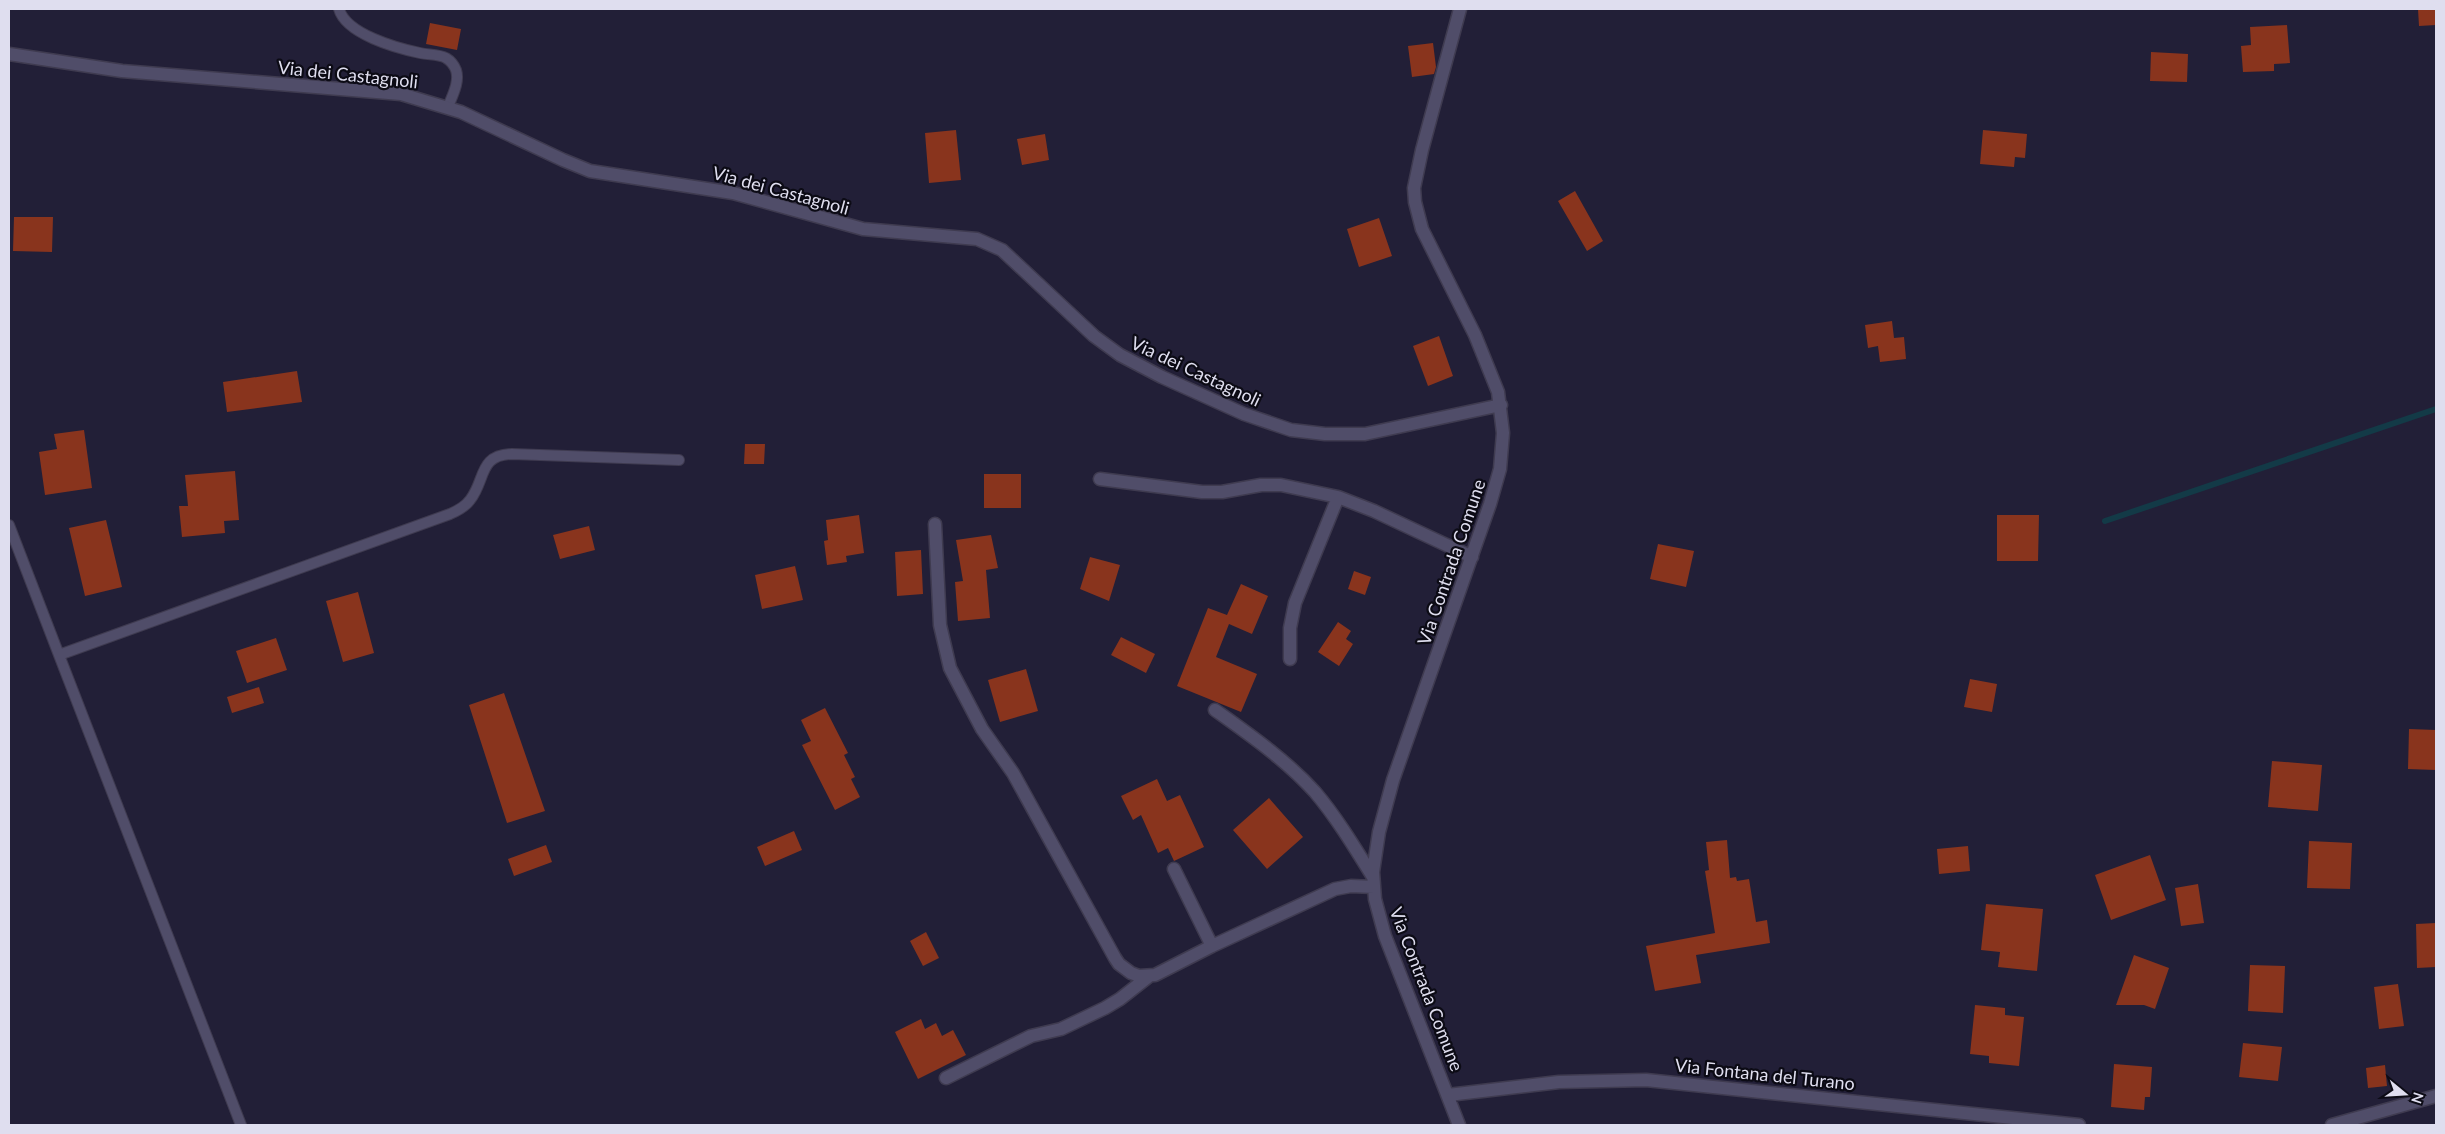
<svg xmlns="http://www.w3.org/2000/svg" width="2445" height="1134" viewBox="0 0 2445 1134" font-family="Lato,sans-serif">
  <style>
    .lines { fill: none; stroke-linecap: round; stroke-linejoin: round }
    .stream { stroke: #133a47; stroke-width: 6 }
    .building { fill: #89341d }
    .lane-casing { stroke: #3f3b50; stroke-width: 12 }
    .street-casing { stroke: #3f3b50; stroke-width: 15 }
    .lane { stroke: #504d69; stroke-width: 10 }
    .street { stroke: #504d69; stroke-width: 12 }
    .labels { text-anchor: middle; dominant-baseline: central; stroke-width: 4.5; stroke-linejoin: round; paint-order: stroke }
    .street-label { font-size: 18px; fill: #dfdeef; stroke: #0c0b15 }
  </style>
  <rect width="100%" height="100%" fill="#221f37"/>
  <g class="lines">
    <path class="stream" d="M2105,521L2436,409"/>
  </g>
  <path class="building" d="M2418,9H2436V25L2419,26Z
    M430,23L461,29L457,50L426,44Z
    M2287,25L2290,63L2274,64V71L2243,72L2241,46L2251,45L2250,27Z
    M1433,43L1436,67L1434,74L1412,77L1408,46Z
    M2151,52L2188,54L2187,82L2150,81Z
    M956,130L961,180L929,183L925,133Z
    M1983,130L2027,134L2025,158L2015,157L2014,167L1980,164Z
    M1045,134L1049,160L1022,165L1017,139Z
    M1575,191L1603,241L1587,251L1558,201Z
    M14,217H53L52,252L13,251Z
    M1379,218L1392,256L1359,267L1347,229Z
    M1892,321L1894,338L1904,337L1906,359L1880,362L1878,346L1868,348L1865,325Z
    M1439,336L1453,376L1428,386L1413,346Z
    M297,371L302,402L227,412L223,382Z
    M84,430L92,488L45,495L39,452L57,449L54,434Z
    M745,444H765L764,464H744Z
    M235,471L239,520L224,521L225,533L182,537L179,506H188L185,475Z
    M984,474H1021V508H984Z
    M859,515L864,553L846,556L847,562L827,565L824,541L828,540L826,520Z
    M1997,515H2039L2038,561H1997Z
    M106,520L122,587L85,596L69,528Z
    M589,526L595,550L560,559L553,535Z
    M991,535L998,568L986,570L990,618L958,621L955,582L963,581L956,540Z
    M1658,544L1694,551L1686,587L1650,579Z
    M921,550L923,594L897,596L895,552Z
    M1090,557L1120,565L1109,601L1080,589Z
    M795,566L803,600L762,609L755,575Z
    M1354,571L1371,577L1365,595L1348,589Z
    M1241,584L1268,596L1252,634L1229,624L1216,657L1257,674L1241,712L1177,686L1208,608L1227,615Z
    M358,592L374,653L343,662L326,601Z
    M1338,622L1351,631L1346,639L1353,644L1339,666L1318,652Z
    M1121,637L1155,654L1146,673L1111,655Z
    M276,638L287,670L247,683L236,651Z
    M1026,669L1038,711L1000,722L988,680Z
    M1970,679L1997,684L1992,712L1964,707Z
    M259,687L264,703L232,713L227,697Z
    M504,693L545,811L507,823L469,705Z
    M825,708L848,753L844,755L855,777L851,779L860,797L835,810L802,745L811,741L801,720Z
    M2409,729L2436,730V770L2408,769Z
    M2272,761L2322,765L2318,811L2268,807Z
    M1157,779L1167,801L1180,795L1204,847L1174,861L1168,848L1158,853L1141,815L1133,820L1121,796Z
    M1269,798L1303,837L1267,869L1233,830Z
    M794,831L802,850L765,866L757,847Z
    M1727,840L1730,878L1736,877L1737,881L1749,879L1756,922L1767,920L1770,943L1696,955L1701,983L1655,991L1646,946L1715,933L1705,871L1709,870L1706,842Z
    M2309,841L2352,843L2350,889L2307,888Z
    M546,845L552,862L514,876L508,859Z
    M1968,846L1970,871L1939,874L1937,849Z
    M2150,855L2166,900L2111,920L2095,875Z
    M2198,884L2204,923L2181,926L2175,888Z
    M1986,904L2043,909L2037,971L1998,967L2000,952L1981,950Z
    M2436,923V967L2417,968L2416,924Z
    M926,932L939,958L923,966L910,941Z
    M2134,955L2169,968L2155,1009L2144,1005H2116Z
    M2250,965L2285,966L2283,1013L2248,1011Z
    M2398,984L2404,1026L2379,1029L2374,987Z
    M1975,1005L2005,1008V1015L2024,1017L2019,1066L1989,1063V1056L1970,1054Z
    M921,1019L925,1029L936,1023L942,1036L953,1030L966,1055L918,1079L895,1032Z
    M2243,1043L2282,1047L2278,1081L2239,1077Z
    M2114,1064L2152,1067L2150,1097H2145L2144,1110L2111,1107Z
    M2385,1065L2387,1086L2368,1088L2366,1068Z"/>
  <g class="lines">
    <defs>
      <path id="lane" d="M339,9C346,34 396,48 420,53C429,55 438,54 446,58C451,61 454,65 456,70C460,82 452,96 448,107
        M9,525L59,655L450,514C457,511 465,507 470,500C486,480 478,455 512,454L679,460
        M59,655L241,1125"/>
      <path id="street" d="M9,54L122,71L401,94L461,112L563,160L590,171L733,193L863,229L977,239L1002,250L1094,336L1120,355L1162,377L1244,414L1291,430L1325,434H1365L1501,405
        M1100,479L1202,492H1222L1261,485H1281L1338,497
        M935,524L940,625L950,668L982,729L1013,773L1115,958L1119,964L1131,973L1139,976L1155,975L1212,946L1335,889L1351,886L1374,887
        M1290,659V628L1295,603L1338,497L1374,511L1472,557
        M1215,710C1250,735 1286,760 1315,792C1337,818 1355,848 1373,877
        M1174,869L1212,946
        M946,1078L1031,1036L1061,1029L1105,1008L1120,999L1148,977
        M1448,1095L1559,1082L1646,1080L2079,1125
        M1459,1125L1385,936L1375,899L1373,872L1379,832L1393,780L1490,504L1500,469L1503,433L1498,392L1475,335L1422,229L1415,202L1414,188L1422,150L1460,9
        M2332,1125L2436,1096"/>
    </defs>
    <use href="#lane" class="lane-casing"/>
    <use href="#street" class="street-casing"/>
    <use href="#lane" class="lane"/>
    <use href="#street" class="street"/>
  </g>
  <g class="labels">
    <g class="street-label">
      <text transform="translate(348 74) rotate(6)">Via dei Castagnoli</text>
      <text transform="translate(781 190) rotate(15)">Via dei Castagnoli</text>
      <text transform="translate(1196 371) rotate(25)">Via dei Castagnoli</text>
      <text transform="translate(1451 562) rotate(-71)">Via Contrada Comune</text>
      <text transform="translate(1427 989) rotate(69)">Via Contrada Comune</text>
      <text transform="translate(1765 1074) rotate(6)">Via Fontana del Turano</text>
    </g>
  </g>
  <rect width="2445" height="1134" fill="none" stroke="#dfdeef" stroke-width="20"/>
  <g transform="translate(2405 1094) rotate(108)" stroke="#0c0b15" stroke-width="4" paint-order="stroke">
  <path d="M0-4L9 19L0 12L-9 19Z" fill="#dfdeef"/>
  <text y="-8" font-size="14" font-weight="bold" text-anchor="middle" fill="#dfdeef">N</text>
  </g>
</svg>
